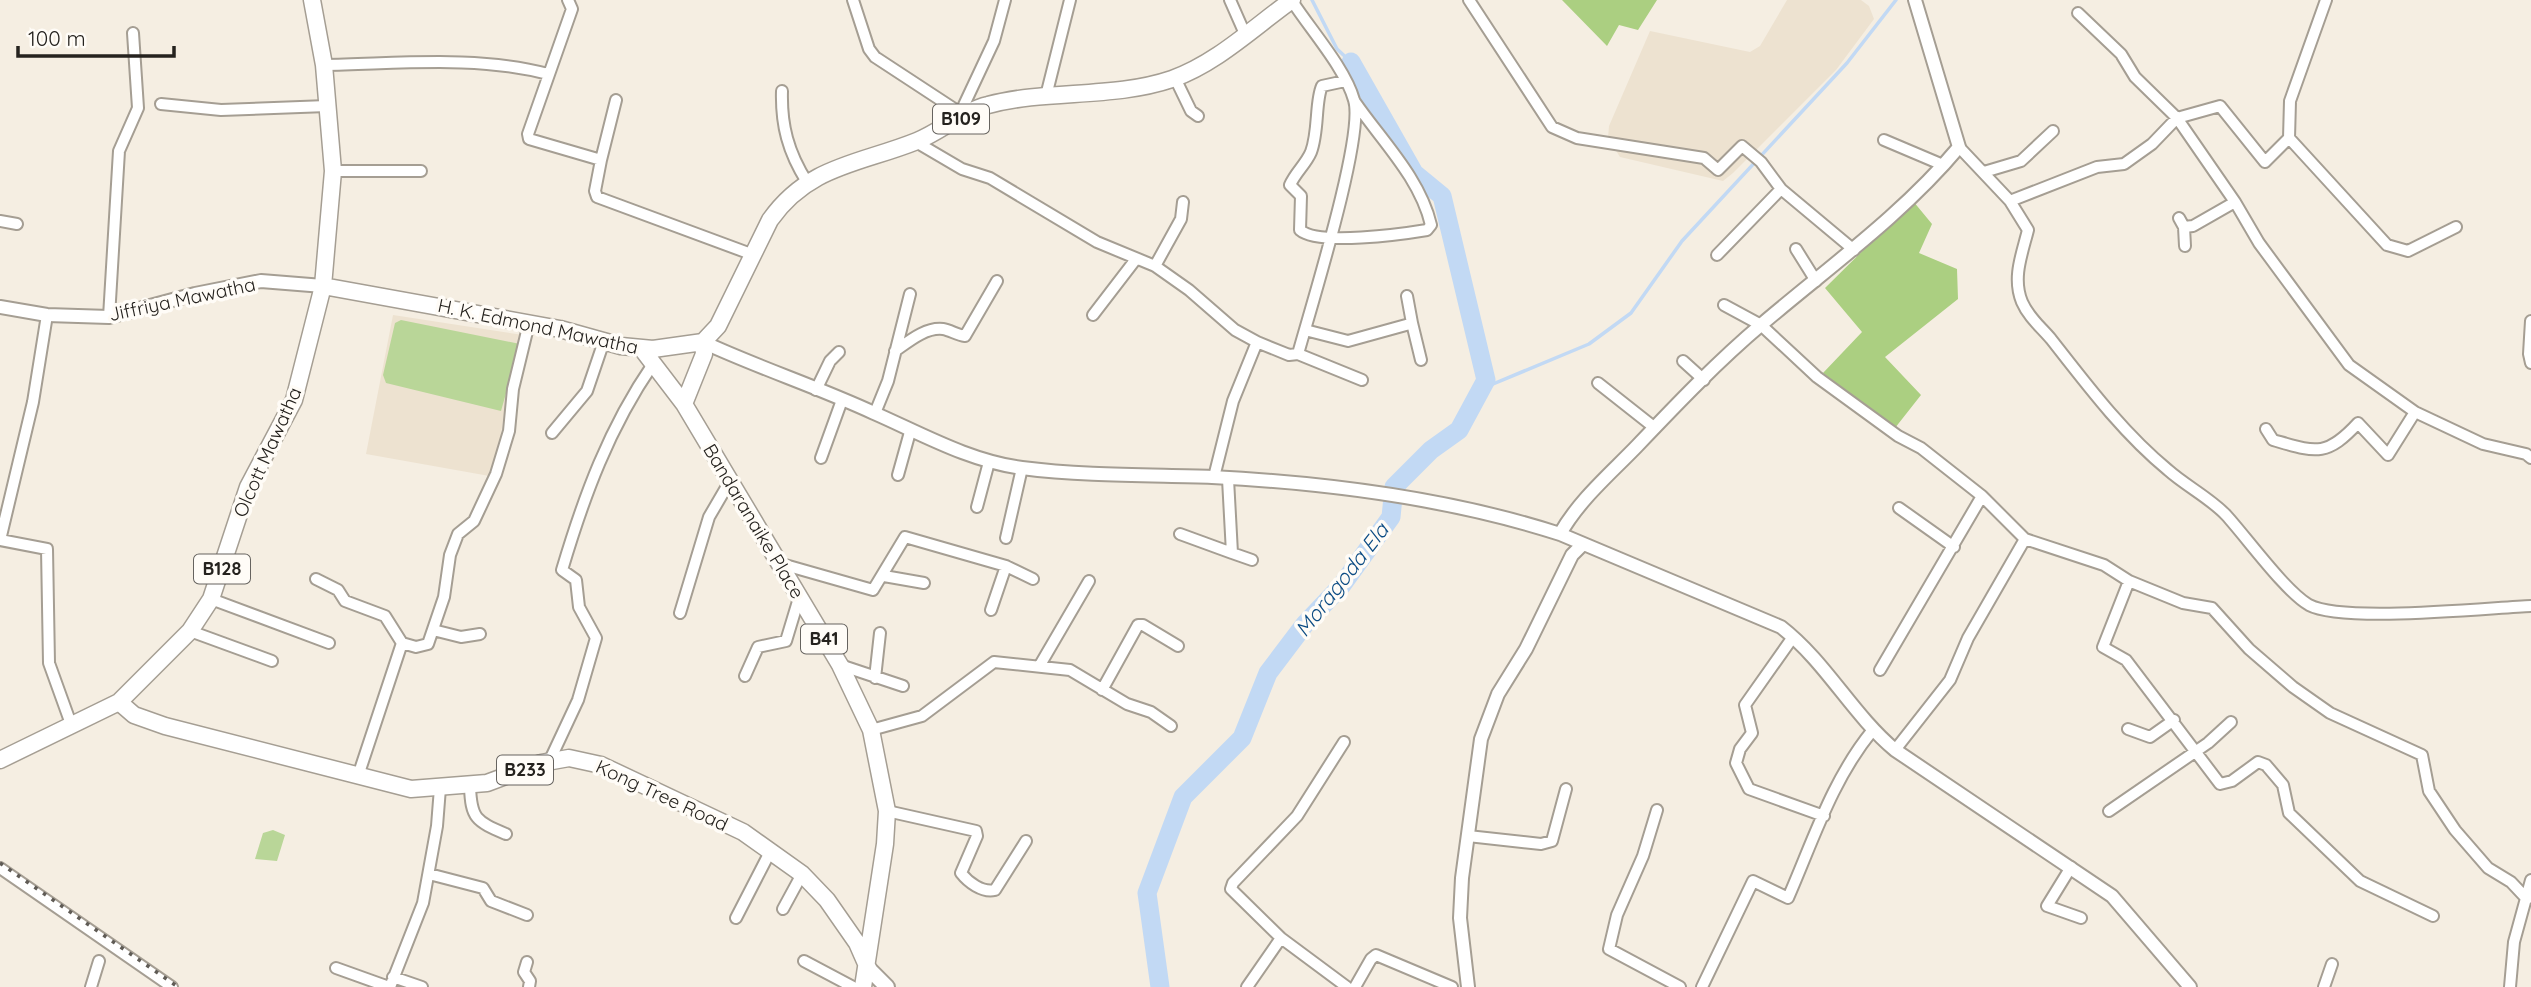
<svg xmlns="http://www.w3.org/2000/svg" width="2531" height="987" font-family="Quicksand,sans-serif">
	<rect width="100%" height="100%" fill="#f5eee2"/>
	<!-- built -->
	<path fill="#ede2d0" d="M1787,0H1861L1869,6L1874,19L1836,70L1733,173L1723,181L1620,157L1608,138L1609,126L1650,31L1750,52L1760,46Z
		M393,315L523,335L504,413L495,477L366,454Z"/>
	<!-- green -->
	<path fill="#b9d698" d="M401,320L520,344L501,411L386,383L383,375L395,323Z
		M273,830L285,835L277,861L255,859L263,833Z"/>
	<!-- forest -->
	<path fill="#abcf81" d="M1562,0H1657L1638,30L1619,25L1607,46Z
		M1913,201L1932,224L1919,253L1957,269L1958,299L1885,357L1921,395L1895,428L1823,373L1862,332L1825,288Z"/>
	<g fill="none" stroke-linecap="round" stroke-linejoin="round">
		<!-- stream -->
		<path stroke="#c2d9f4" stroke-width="3.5" d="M1312,0L1337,49L1351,62
			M1481,389L1589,344L1631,313L1682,241L1847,63L1896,0"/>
		<!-- river -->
		<path stroke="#c2d9f4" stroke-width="19" d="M1160,987L1147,893L1183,797L1242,738L1268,673L1305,624L1342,585L1391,517L1394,487L1431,450L1459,430L1486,380L1442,196L1414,173L1351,62"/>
		<!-- minor casing -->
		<g stroke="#a59e93" stroke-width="14">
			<path id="minor" d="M568,0L572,9L528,134L529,139L601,160L595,191L597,197L751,254
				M853,0L869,49L875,57L965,116
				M1230,0L1245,34
				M1469,0L1552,127L1577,138L1704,158L1718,170L1742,146L1761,162L1781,189L1854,250
				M2326,0L2290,101L2289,138L2387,245L2408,251L2456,227
				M2078,13L2121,54L2135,77L2177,118L2235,202L2259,243L2349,365L2415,412L2483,444L2526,454L2531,458
				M324,65C398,64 476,55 548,74
				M1175,78L1191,111L1198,116
				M1345,81L1322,86C1315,101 1319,131 1311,152C1306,164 1295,173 1290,185L1301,196L1300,230C1318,246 1403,234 1427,230L1431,225C1420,178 1382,141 1355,102
				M782,91C781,125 788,152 807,182
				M1046,96L1070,0
				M161,104L221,110L327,106
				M965,116L964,105L994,41L1005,0
				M1884,140L1943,165
				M916,142L962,169L990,178L1097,242L1155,266L1189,290L1235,330L1257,342
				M1959,147L2010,201L2028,230C2022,254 2012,278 2022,302C2029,318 2041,327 2051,339C2087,385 2123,433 2168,470C2186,486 2210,498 2226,515C2247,538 2285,591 2309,605C2343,623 2486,608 2531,606
				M601,160L616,100
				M333,171H421
				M1984,172L2021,161L2053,131
				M2010,201L2097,167L2124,164L2152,144L2177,118L2220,106L2265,162L2289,138
				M2179,218L2184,227L2193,226L2235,202
				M0,221L17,224
				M2184,227L2185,246
				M1796,249L1816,281
				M1717,255L1781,189
				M1155,266L1181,219L1183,202
				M1724,305L1761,325L1817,377L1898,436L1921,448L1982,496L2025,539L2104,565L2129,581L2183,603L2212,608L2249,649L2293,687L2330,713L2422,755L2429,791L2455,830L2488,868L2511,882L2527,899
				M47,315L33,402L0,540L47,549L49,663L71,724
				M1093,315L1136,259
				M109,317L119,151L138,108L133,33
				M2531,321L2529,354L2531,363
				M1412,323L1421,360
				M1305,330L1348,341L1406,325L1412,323L1407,296
				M895,351C908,342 925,327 943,329C950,330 957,335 965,336L997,281
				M1298,354L1362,380
				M1683,361L1704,380
				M1598,383L1655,428
				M816,390L830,361L839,352
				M875,413L888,381L910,294
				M2266,429L2273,440C2315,452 2326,458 2358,423L2388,455L2415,412
				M552,433L587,391L604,341
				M821,458L842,400
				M898,475L910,432
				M1214,477L1233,401L1257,342L1289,355L1298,354C1310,310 1365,135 1354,100C1345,68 1310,29 1292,1
				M977,507L989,462
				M1899,508L1954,547
				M1180,534L1232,553L1228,479
				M1006,538L1022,468
				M1232,553L1252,560
				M778,563L873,590L905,537L1006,566L1033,579
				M884,576L924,583
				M316,579L338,590L345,601L385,616L402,643L358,776
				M2129,581L2103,647L2126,660L2220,784L2232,781L2258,762L2266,765L2283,785L2289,813L2360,881L2433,916
				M211,599L329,643
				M991,610L1006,566
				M680,613L709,517L730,481
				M433,630L461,637L480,634
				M190,631L272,661
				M1793,637L1745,705L1752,733L1740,749L1736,763L1749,789L1824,816
				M402,643L416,647L428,644L444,597L450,555L458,534L474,521L496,474L509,431L513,389L529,323
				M840,665L903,686
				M1040,665L1089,581
				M1880,670L1982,496
				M745,676L758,647L786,641L799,598
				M875,678L880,633
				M1102,690L1138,625H1143L1178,646
				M2128,729L2150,737L2174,720
				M871,730L922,716L994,662L1070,670L1127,704L1151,712L1171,726
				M1344,742L1297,816L1233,883L1231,889L1281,938L1347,987
				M1895,750L1950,680L1968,638L2025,539
				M549,762L578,700L596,638L579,607L576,580L562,570C584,496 609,428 653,364
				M470,786C471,819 476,821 506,834
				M1657,810L1643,856L1617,915L1609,949L1680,987
				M887,811L976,831L977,836L961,873C968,882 982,893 995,890L1026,841
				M2109,811L2208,743L2231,722
				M1468,836L1541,844L1552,841L1566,789
				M2071,867L2047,906L2081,918
				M0,868L172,987
				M429,874L483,888L491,901L527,915
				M783,909L802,874
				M736,918L770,852
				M804,961L853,987
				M527,962L524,972L530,981L529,987
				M336,968L389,987
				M393,977L422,987
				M91,987L99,961
				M390,987L423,903L437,826L440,788
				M1247,987L1281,938
				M1355,987L1371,959L1376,955L1452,987
				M1702,987L1753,881L1788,898C1813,841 1832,780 1872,731
				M2324,987L2332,964
				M2510,987L2514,942L2531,880"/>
		</g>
		<!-- tertiary casing -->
		<g stroke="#a59e93" stroke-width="16">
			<path id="tertiary" d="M0,307L47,315L109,317L195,294L261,281L323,286
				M703,342C759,368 818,387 874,413C922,434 969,461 1022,468C1084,476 1149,475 1212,477C1328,483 1449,498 1560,534L1781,627C1826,662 1852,714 1895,750L2112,896L2190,987
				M1560,534C1579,500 1610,474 1637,446C1676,405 1718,361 1762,324C1829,267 1902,215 1959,147L1915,0
				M1468,987L1460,918L1462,878L1481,739L1498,694L1526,649L1572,555L1583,544"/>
		</g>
		<!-- secondary casing -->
		<g stroke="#a59e93" stroke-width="18">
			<path id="secondary" d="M868,968L887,987"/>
		</g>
		<!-- primary casing -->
		<g stroke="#a59e93" stroke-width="19">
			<path id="primary" d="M323,286L560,329L621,346L653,349L703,342L718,326L770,220C809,165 860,164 917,141C940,132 965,110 988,105C1048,89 1113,99 1172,79C1217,63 1254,27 1292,0
				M642,349L684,404L840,665L871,730L887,811L885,844L863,987
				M684,404L704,354L703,342
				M119,702L134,715L165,726L411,789L487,783L541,763L569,758L601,765L743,832L802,874L827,900L857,943L868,968
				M0,760L119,702L190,631L211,599L248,487L294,400L323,286L333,171L324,65L312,0"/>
		</g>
		<!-- minor -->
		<use href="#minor" stroke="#fff" stroke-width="10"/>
		<!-- tertiary -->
		<use href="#tertiary" stroke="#fff" stroke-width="12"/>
		<!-- secondary -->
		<use href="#secondary" stroke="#fff" stroke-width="14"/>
		<!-- primary -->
		<use href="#primary" stroke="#fff" stroke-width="16"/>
		<!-- rail -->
		<path stroke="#605c56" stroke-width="3.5" stroke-dasharray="3.5 7" stroke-linecap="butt" d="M0,863L178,987"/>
	</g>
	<g text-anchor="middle" stroke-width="7" stroke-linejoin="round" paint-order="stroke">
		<!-- shield labels -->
		<g fill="#fffcf7" stroke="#66635f" stroke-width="2">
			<rect x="933" y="104.5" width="56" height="29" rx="5"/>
			<rect x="194" y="554.5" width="56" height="29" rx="5"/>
			<rect x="801" y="624.5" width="46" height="29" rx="5"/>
			<rect x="497" y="755.5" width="56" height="29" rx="5"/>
		</g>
		<g font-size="18" font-weight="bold" fill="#25221e">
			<text x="961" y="125">B109</text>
			<text x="222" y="575">B128</text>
			<text x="824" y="645">B41</text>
			<text x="525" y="776">B233</text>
		</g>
		<!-- street labels -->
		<g font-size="19" fill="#25221e" stroke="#fffcf7">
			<text transform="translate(182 299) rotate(-12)" y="7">Jiffriya Mawatha</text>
			<text transform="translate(538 326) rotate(12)" y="7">H. K. Edmond Mawatha</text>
			<text transform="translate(267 452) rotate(-66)" y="7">Olcott Mawatha</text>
			<text transform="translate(754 521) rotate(59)" y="7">Bandaranaike Place</text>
			<text transform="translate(662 795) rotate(25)" y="7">Kong Tree Road</text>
		</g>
		<!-- water labels -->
		<g font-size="21" font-style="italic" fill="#0c4c84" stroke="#fffcf7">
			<text transform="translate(1342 580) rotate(-52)" y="7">Moragoda Ela</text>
		</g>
	</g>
	<!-- scale -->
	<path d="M18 46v10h156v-10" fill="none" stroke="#25221e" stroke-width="3.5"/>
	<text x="28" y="46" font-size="21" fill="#25221e" stroke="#fffcf7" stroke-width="5" paint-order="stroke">100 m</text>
</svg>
